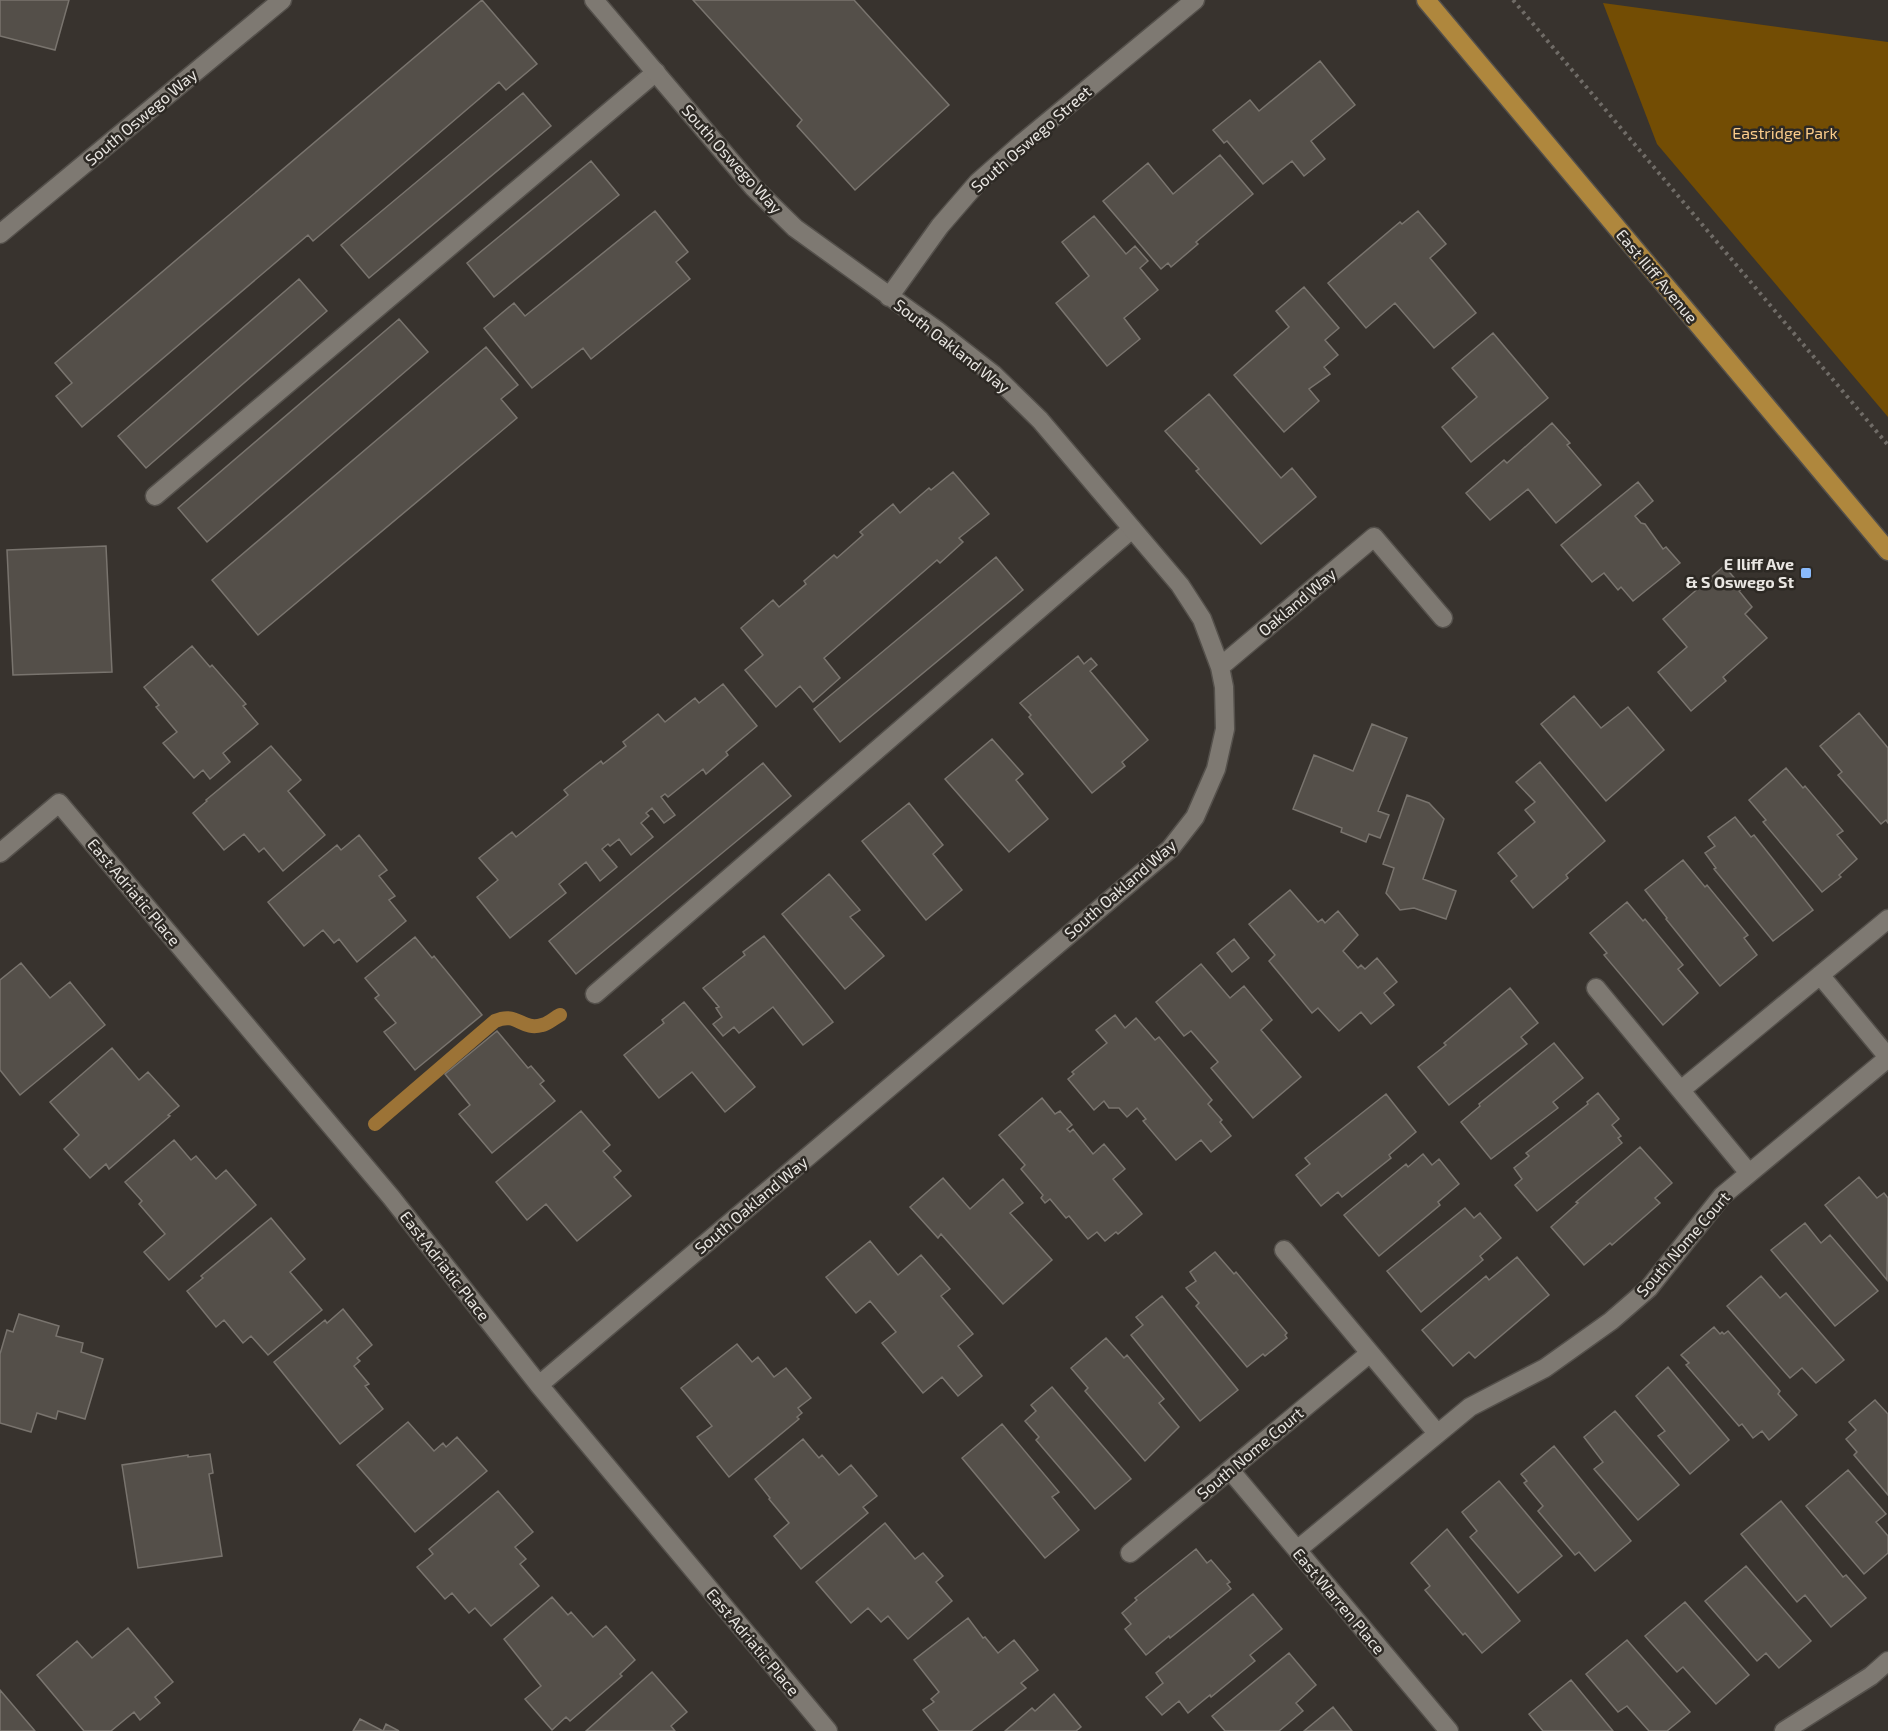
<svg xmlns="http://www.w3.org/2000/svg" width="1888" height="1731" font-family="'Exo 2',sans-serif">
	<rect width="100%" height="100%" fill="#38332e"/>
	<!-- green -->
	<path fill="#734d04" d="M1603,3L1888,42V417L1657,144Z"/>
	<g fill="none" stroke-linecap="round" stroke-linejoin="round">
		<!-- stream -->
		<path stroke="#9c7336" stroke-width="14" d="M375,1124L495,1021C518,1011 521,1031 542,1025C548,1024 554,1018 560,1015"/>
	</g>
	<!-- building -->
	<path fill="#544f49" stroke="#79746e" stroke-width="1.5" d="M0,0H69L55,50L0,36Z
		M482,0L537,64L506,90L499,82L313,241L308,235L82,427L56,396L72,383L55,363Z
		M693,0H854L949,105L855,190L797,126L802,120Z
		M1320,61L1355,105L1311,141L1325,159L1304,176L1292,161L1263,184L1227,141L1224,143L1213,130L1250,100L1259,111Z
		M523,93L551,126L369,278L341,245Z
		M1220,155L1253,194L1196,242L1198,244L1171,267L1168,263L1161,269L1103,201L1148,163L1173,194Z
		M591,161L619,195L494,297L467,263Z
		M655,211L688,252L676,262L690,279L591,359L583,348L532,388L484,328L514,303L525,316Z
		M1418,211L1446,244L1430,258L1476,313L1434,348L1395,303L1366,328L1328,283L1400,222L1402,224Z
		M1094,216L1126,254L1135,246L1148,261L1140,268L1158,290L1124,318L1140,339L1107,366L1056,303L1089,276L1062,242Z
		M299,279L327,311L146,468L118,436Z
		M1304,287L1339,328L1325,340L1338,355L1324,367L1330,374L1309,389L1319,401L1284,432L1234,375L1289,327L1276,311Z
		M399,319L428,352L207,542L178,508Z
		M1493,333L1548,398L1471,462L1442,427L1477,397L1452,368Z
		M486,347L518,385L501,399L517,418L258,635L212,580Z
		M1209,394L1281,478L1292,468L1316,497L1261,544L1196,471L1199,469L1165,431Z
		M1552,423L1570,443L1567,445L1601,485L1556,523L1528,489L1490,520L1466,493L1504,460L1507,463Z
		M953,472L989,514L959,538L963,542L940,563L937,560L824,658L840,678L813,702L800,686L776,707L745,670L763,655L741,628L773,600L779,607L806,584L804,581L834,555L837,558L863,535L860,532L893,504L900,513L929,488L931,490Z
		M1638,482L1653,501L1635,516L1641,523L1645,524L1663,549L1666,547L1680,563L1633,601L1621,587L1618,590L1604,573L1592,582L1561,545Z
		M106,546L112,672L13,675L7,550Z
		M996,557L1023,590L840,742L814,709Z
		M1724,566L1743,588L1739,591L1752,607L1745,614L1767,638L1723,677L1726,681L1691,711L1658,672L1687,647L1663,619Z
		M192,646L210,667L212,665L246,704L243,706L258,724L223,753L230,762L210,779L203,770L194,778L163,743L177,732L156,707L159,705L144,687Z
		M1078,656L1084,664L1091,658L1097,665L1090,671L1148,740L1122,762L1125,766L1092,793L1029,717L1031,715L1020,703Z
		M723,684L757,726L726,752L728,755L706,774L703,769L668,797L665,794L661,797L675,815L664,823L652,808L646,813L649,816L641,823L653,837L631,855L619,839L610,846L608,844L602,849L617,867L600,881L586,862L559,884L566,893L510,938L477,897L498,880L479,858L512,832L516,837L568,795L564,790L601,761L603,764L626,746L623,742L658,714L665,722L695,698L699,703Z
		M1574,696L1601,728L1628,707L1664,750L1606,801L1541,724Z
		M1859,713L1888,748V823L1886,820L1881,824L1838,775L1842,772L1820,746Z
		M1372,724L1407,738L1378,811L1389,815L1380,838L1369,834L1366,842L1341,832L1342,828L1293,809L1314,755L1353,771Z
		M992,739L1023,774L1016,780L1048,819L1009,852L945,779Z
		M271,746L301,780L288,791L325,835L283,871L264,848L259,852L244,834L224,850L193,813L207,801L206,800Z
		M1540,762L1605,841L1566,875L1568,878L1533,908L1511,881L1517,876L1498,853L1535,822L1525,810L1535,802L1516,782Z
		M763,763L791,796L576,974L549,941Z
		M1786,768L1803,788L1805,786L1843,831L1837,835L1857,859L1839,875L1841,877L1822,892L1763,822L1766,820L1749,800Z
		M1407,795L1429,803L1444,819L1423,879L1456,891L1446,919L1414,908L1400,910L1386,893L1394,868L1383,864Z
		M909,803L943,845L933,854L962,890L926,920L862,841Z
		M1735,817L1751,837L1754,835L1813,910L1773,941L1714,869L1716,868L1705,853L1715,846L1708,837Z
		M359,835L387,870L379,876L395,896L389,900L406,921L357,962L339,939L334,943L323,930L304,946L268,902L337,845L341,850Z
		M1683,860L1705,887L1707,885L1748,935L1744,938L1757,955L1720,986L1666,919L1667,918L1645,890Z
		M829,874L860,910L850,917L884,956L845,989L782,914Z
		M1290,890L1318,922L1322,919L1325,923L1338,911L1358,935L1343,951L1358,968L1361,965L1365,969L1377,958L1397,982L1384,993L1394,1005L1371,1024L1361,1012L1339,1031L1318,1008L1312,1013L1269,961L1275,955L1249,924Z
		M1627,902L1643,921L1645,919L1683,965L1678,969L1698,993L1663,1025L1604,955L1607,953L1590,933Z
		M764,936L833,1022L803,1045L773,1007L739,1033L734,1027L723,1036L713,1024L722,1017L716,1008L719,1007L703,988L745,955L743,952Z
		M415,937L432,958L434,956L482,1015L415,1070L384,1032L396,1023L375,998L379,995L365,978Z
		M1234,939L1249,958L1232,972L1217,953Z
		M21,963L50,998L70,982L105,1025L20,1095L0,1070V980Z
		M1201,964L1230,998L1244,986L1272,1020L1261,1030L1301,1077L1253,1118L1211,1068L1218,1062L1191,1031L1184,1036L1156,1002Z
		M1510,988L1538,1023L1521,1037L1527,1044L1449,1105L1418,1067L1446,1045L1444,1043Z
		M684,1002L755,1087L725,1112L692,1072L659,1098L624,1055L664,1023L662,1020Z
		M1115,1015L1125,1028L1136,1018L1155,1040L1159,1037L1212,1100L1208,1104L1222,1120L1220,1122L1231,1136L1211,1152L1201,1140L1176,1160L1143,1121L1146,1119L1137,1108L1127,1117L1119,1108H1109L1104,1101L1094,1110L1068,1079L1074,1074L1072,1072L1107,1043L1096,1030Z
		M497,1031L528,1068L531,1066L544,1081L540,1084L555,1101L492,1153L459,1114L470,1105L445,1074Z
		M1554,1043L1583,1078L1553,1102L1558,1108L1491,1159L1461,1122L1480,1106L1479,1104Z
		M112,1048L139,1080L148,1072L179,1106L168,1115L170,1116L109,1169L106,1164L90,1178L64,1149L79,1135L50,1102Z
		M1598,1093L1619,1119L1612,1125L1621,1136L1618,1138L1622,1143L1537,1211L1515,1185L1522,1179L1514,1168L1529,1156L1526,1153L1588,1104L1587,1102Z
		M1386,1094L1416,1132L1389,1155L1391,1158L1342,1197L1338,1192L1321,1206L1296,1175L1310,1164L1305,1158Z
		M1042,1098L1055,1114L1060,1111L1072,1125L1067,1129L1070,1132L1073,1129L1093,1154L1104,1144L1125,1169L1113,1179L1142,1214L1118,1234L1116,1232L1105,1241L1097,1232L1088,1239L1069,1216L1066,1218L1050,1199L1045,1203L1041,1198L1043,1195L1021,1169L1025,1165L999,1135Z
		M581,1111L610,1145L603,1151L621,1171L614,1177L631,1196L577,1241L546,1204L527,1220L496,1182Z
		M174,1140L191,1160L196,1156L216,1179L226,1170L256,1205L169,1280L144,1252L165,1234L139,1204L142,1201L125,1182Z
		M1640,1147L1672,1183L1655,1198L1660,1203L1612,1245L1610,1243L1584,1265L1551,1227L1578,1203L1576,1202Z
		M1423,1154L1432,1165L1439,1159L1459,1184L1438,1202L1440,1205L1379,1256L1344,1215L1406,1164L1408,1167Z
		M1859,1177L1877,1198L1884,1193L1888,1198L1887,1280L1825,1205Z
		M943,1178L970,1209L1003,1179L1023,1203L1010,1213L1052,1260L1003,1304L941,1234L938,1238L910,1207Z
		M1465,1208L1474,1218L1480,1213L1501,1238L1480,1256L1483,1260L1421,1312L1387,1271Z
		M271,1218L305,1259L290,1272L322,1310L268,1355L251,1336L243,1343L224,1320L216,1327L187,1291L203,1278L201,1276Z
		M1805,1223L1821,1243L1830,1235L1878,1291L1835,1326L1771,1250Z
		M870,1241L898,1275L921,1255L950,1289L941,1296L973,1334L958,1346L982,1376L958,1396L942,1377L923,1393L882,1343L896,1332L870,1301L856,1313L826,1277Z
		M1215,1252L1234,1274L1236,1272L1287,1333L1285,1335L1287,1338L1265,1356L1263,1354L1247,1367L1196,1306L1199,1303L1186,1288L1196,1281L1190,1272Z
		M1517,1257L1549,1295L1475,1358L1469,1352L1453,1366L1422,1330L1486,1276L1489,1280Z
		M1761,1276L1780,1298L1786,1293L1844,1360L1816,1383L1802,1368L1790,1378L1727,1306Z
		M1162,1296L1238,1390L1200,1421L1131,1335L1143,1325L1136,1317Z
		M343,1309L372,1345L357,1358L360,1361L354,1366L369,1384L365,1386L383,1409L340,1444L274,1362L325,1320L327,1323Z
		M19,1314L59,1326L56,1336L83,1343L81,1352L103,1359L85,1419L58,1411L56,1419L37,1413L31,1432L0,1423V1354L7,1330L13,1332Z
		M1714,1327L1720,1334L1722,1332L1724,1334L1728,1331L1780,1391L1778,1394L1797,1415L1769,1440L1762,1431L1753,1438L1742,1424L1739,1426L1686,1365L1689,1363L1681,1355Z
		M1106,1338L1124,1358L1127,1355L1164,1399L1159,1403L1179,1427L1145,1461L1085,1391L1088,1388L1071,1368Z
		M737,1344L752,1362L758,1357L774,1377L786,1368L811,1398L798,1408L802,1413L797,1417L799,1419L729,1477L697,1437L712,1426L681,1388Z
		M1668,1367L1729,1440L1690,1474L1658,1436L1665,1431L1636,1396Z
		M1052,1387L1131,1479L1095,1509L1036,1440L1039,1437L1025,1421L1036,1411L1031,1405Z
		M1875,1400L1888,1414V1495L1854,1455L1857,1452L1846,1439L1856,1430L1849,1422Z
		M1615,1411L1679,1485L1638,1520L1594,1469L1603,1462L1584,1437Z
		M408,1422L434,1451L443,1443L446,1447L457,1437L487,1471L415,1532L357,1465Z
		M1002,1424L1059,1492L1052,1497L1079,1530L1045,1558L962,1458Z
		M803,1439L819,1458L822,1455L839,1475L851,1465L877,1496L863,1507L868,1513L801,1569L774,1536L789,1523L769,1499L770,1498L755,1479Z
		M1554,1446L1631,1541L1595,1571L1579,1552L1575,1555L1538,1511L1543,1506L1524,1483L1527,1481L1521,1474Z
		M210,1454L213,1473L209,1474L222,1556L138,1568L122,1465L188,1455V1457Z
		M1848,1470L1886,1514L1876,1522L1888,1536V1553L1864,1574L1806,1506Z
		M1499,1481L1562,1556L1518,1593L1470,1537L1477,1531L1462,1512Z
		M498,1491L533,1532L515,1547L526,1559L520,1564L539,1586L491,1626L475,1608L469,1613L452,1593L445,1599L417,1567L433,1554L429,1549Z
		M1781,1501L1843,1577L1846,1575L1866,1598L1831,1627L1805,1595L1797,1602L1741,1534Z
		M885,1523L915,1559L923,1553L943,1576L936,1582L952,1601L908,1639L888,1616L881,1622L868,1608L851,1623L816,1582Z
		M1447,1529L1520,1621L1482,1653L1465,1633L1463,1635L1425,1590L1430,1586L1411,1563Z
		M1196,1549L1207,1563L1211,1560L1230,1582L1227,1584L1231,1589L1170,1638L1169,1636L1146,1655L1125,1629L1131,1624L1122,1613L1137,1600L1135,1598Z
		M1746,1566L1811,1641L1779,1668L1766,1653L1757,1661L1705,1601Z
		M1253,1594L1282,1629L1250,1655L1255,1661L1211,1697L1210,1695L1188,1713L1179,1701L1162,1715L1146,1697L1163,1683L1156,1673Z
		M552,1597L568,1615L571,1612L593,1637L606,1626L635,1660L620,1674L622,1676L570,1721L566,1717L552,1730L525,1699L541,1686L504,1639Z
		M1685,1602L1749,1675L1716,1704L1683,1667L1677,1672L1645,1636Z
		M968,1618L983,1638L985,1637L998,1653L1014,1640L1038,1670L1021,1683L1026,1688L971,1731H939L923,1710L934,1702L931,1699L939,1692L914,1660Z
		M128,1628L173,1682L155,1697L160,1703L140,1720L134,1712L111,1731H84L37,1675L77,1641L92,1658Z
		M1627,1640L1690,1712L1667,1731H1649L1627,1706L1618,1712L1586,1674Z
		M1289,1653L1316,1685L1296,1703L1303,1711L1279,1731H1225L1212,1716Z
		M652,1672L687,1712L671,1726L675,1731H586Z
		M1571,1680L1613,1731H1543L1529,1714Z
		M0,1690L6,1697L35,1731H0Z
		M1054,1694L1081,1727L1076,1731H1005L1032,1708L1035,1711Z
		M1333,1707L1352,1731H1304Z
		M360,1719L383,1731L386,1724L399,1731H353Z"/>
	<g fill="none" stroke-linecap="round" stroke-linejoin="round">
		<!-- lane casing -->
		<g stroke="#54504b" stroke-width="21">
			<path id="lane" d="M155,496L656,72
				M595,994L1132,529"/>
		</g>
		<!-- street casing -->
		<g stroke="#54504b" stroke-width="21">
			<path id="street" d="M0,234L282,0
				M889,297L940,226L978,182L1021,144L1195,0
				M1220,667L1374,537L1443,618
				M0,853L59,803L391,1197L539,1385L828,1731
				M1820,975L1888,1057
				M1596,988L1749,1173
				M1681,1090L1888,919
				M1284,1250L1437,1433
				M539,1385L1170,849L1195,817L1216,769L1225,729L1224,687L1220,667L1202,619L1180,585L1040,420L993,374L938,331L795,228L753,187L594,0
				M1230,1470L1449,1731
				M1297,1550L1470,1407L1545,1368L1611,1321L1649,1288L1722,1196L1888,1058
				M1130,1553L1370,1353
				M1784,1731L1871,1676L1888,1661"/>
		</g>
		<!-- primary casing -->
		<g stroke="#54504b" stroke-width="21">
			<path id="primary" d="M1426,0L1888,551"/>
		</g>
		<!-- path -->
		<path stroke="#706c67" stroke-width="4" stroke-dasharray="3 4.5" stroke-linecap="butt" d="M1513,0L1888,445"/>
		<!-- lane -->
		<use href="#lane" stroke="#7e7972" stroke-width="18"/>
		<!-- street -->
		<use href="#street" stroke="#7e7972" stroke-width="18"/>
		<!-- primary -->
		<use href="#primary" stroke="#af873d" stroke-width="18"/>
	</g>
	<!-- markers -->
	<rect fill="#89bafc" stroke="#2d2924" stroke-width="2" x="1800" y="567" width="12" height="12" rx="3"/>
	<g text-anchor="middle" stroke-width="5" stroke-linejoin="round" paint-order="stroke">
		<!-- street labels -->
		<g font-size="16" fill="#e9e6e2" stroke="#2d2924">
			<text transform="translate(141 117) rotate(-40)" y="6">South Oswego Way</text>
			<text transform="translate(1031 139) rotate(-41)" y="6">South Oswego Street</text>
			<text transform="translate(732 159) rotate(48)" y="6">South Oswego Way</text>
			<text transform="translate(1657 276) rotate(50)" y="6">East Iliff Avenue</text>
			<text transform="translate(952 346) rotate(38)" y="6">South Oakland Way</text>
			<text transform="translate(1297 602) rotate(-40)" y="6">Oakland Way</text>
			<text transform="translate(1120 889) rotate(-41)" y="6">South Oakland Way</text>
			<text transform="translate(134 892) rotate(50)" y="6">East Adriatic Place</text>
			<text transform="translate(751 1205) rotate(-40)" y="6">South Oakland Way</text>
			<text transform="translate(1683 1244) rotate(-49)" y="6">South Nome Court</text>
			<text transform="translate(445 1266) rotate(52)" y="6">East Adriatic Place</text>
			<text transform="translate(1250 1453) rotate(-40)" y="6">South Nome Court</text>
			<text transform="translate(1339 1601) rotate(50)" y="6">East Warren Place</text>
			<text transform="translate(753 1642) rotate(50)" y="6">East Adriatic Place</text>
		</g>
		<!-- park labels -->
		<g font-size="16" fill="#fccd8b" stroke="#2d2924">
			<text x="1785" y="139">Eastridge Park</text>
		</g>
		<!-- poi labels -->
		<g font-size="16" font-weight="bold" fill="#e9e6e2" stroke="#2d2924" text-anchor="end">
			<text x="1794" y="570">E Iliff Ave<tspan x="1794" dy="18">&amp; S Oswego St</tspan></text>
		</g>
	</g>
</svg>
